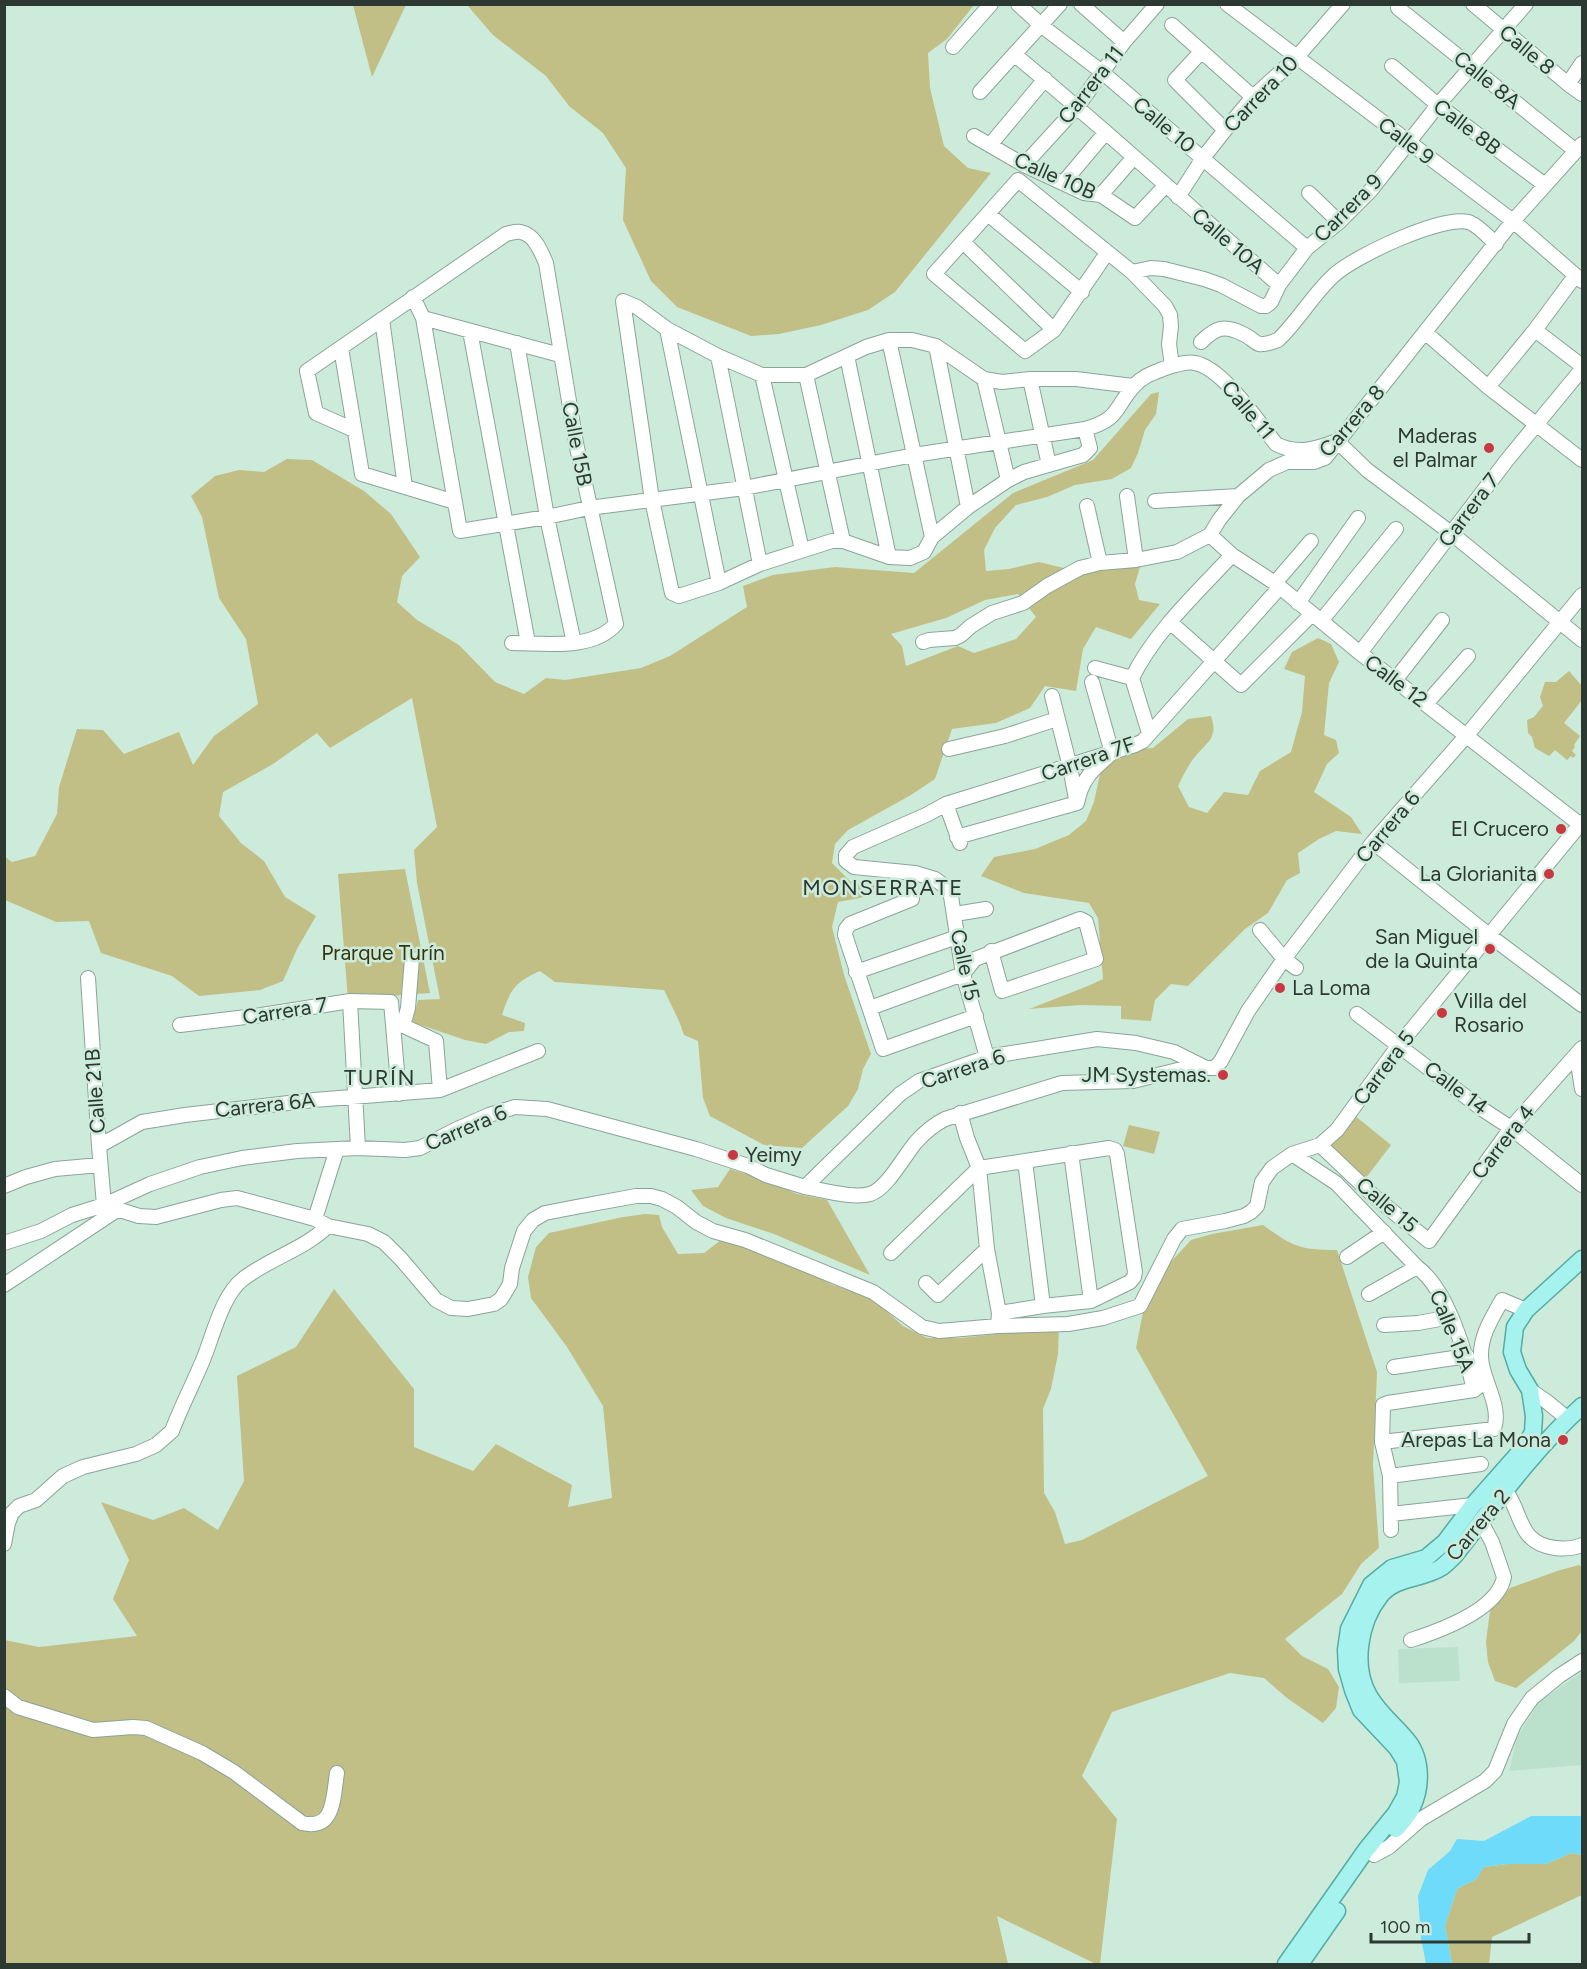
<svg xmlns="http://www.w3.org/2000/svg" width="1587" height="1969" font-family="Figtree,sans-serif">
	<rect width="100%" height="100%" fill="#cdebdb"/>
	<!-- built -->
	<path fill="#bbe0cc" d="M1458,1647L1460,1681L1399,1683L1398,1649Z
		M1582,1672V1765L1509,1771L1517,1737L1539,1702Z"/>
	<!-- green -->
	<path fill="#c1bf85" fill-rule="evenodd" d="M353,5H406L372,77Z
		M467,5H974L947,39L928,53L930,88L944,146L968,168L991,173L895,292L868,310L821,325L779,334L751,336L677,307L651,281L623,220L626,168L603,133L569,106L546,76L493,35Z
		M1159,392L1156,414L1145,430L1138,453L1131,468L1112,479L1075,485L1047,497L1016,505L995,528L984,550L986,571L1009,569L1039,562L1076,571L1140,567L1135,584L1139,600L1160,604L1131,639L1096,627L1083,649L1076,691L1045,686L1030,708L996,723L952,729L935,779L911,795L848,830L835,844L832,863L853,884H877L870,896L838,902L832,927L844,975L871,1054L863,1069L858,1089L848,1106L802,1148L764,1145L710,1116L703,1098L698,1041L684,1035L679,1021L664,990L555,982L540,971C515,982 510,990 502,1015L525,1023L524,1031L509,1032L486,1044L465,1040L412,1022L418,1000L440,999L417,883L414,850L437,827L412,698L330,748L317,733L273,764L223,792L219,816L241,843L264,861L285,897L316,916L297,949L283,981L260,990L199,996L172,976L101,953L89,921L56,922L5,900L4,856L12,862L35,856L57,814L59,787L77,729L103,730L124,754L179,732L193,765L214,736L258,704L246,639L219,598L202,517L191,496L215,476L239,470L264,472L287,459L312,460L364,491L391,514L420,557L402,576L397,602L417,620L459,645L495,682L524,694L546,678L565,680L641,668L670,656L747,607L743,586L773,575L835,567L914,573L1013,493L1093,460L1151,394ZM1018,594L1036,617L1016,639L974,653L958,646L906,666L902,646L891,634L946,618L985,600Z
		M1318,638L1331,644L1339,662L1329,683L1324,735L1336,740L1339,753L1327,764L1314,792L1351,817L1362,834L1336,831L1319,839L1298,853L1300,873L1287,880L1268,913L1245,929L1188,986L1171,984L1155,1000L1151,1021L1121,1019V1006L1081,1005L1029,1009L1088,986L1103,979L1098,918L1089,903L1024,893L981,876L994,857L1035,849L1069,835L1086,821L1094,802L1100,774L1116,756L1136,749L1153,748L1188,719L1211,716C1219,739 1206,742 1195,757C1188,765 1183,776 1178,786L1189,807L1207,813L1224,792L1248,795L1260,771L1291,752L1302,712L1305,676L1284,669L1292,652Z
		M1569,671L1582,686V700L1564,723L1580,736L1574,745L1575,747L1572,751L1576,755L1573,758L1571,756L1567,760L1555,750L1549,756L1535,748L1532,737L1528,733L1527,720L1534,717L1543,706L1540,697L1545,682H1556Z
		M405,869L430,993L348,999L338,874Z
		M1354,1115L1391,1145L1365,1179L1328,1148Z
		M1129,1125L1160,1132L1154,1154L1123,1146Z
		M730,1169L760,1178L797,1194L827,1200L870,1275L774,1234L726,1218L703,1206L691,1190L718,1187Z
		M645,1214L659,1215L662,1227L678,1254L704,1253L721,1240L763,1251L833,1285L873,1299L903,1326L927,1338H961L1059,1327L1058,1354L1051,1389L1043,1409L1044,1493L1055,1512L1065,1544L1082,1540L1208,1476L1136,1348L1143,1312L1169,1264L1191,1240L1212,1234L1263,1225C1293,1247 1300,1250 1337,1250L1377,1372L1373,1465L1379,1548L1361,1564L1342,1594L1285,1639L1302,1656L1328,1669L1339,1687L1336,1708L1323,1723L1287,1698L1264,1678L1230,1673L1112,1712L1082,1776L1117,1819L1100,1964H1096L997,1916L1008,1964H5V1702L16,1711L93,1734L134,1731L146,1732L200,1757L231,1775L301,1826C338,1835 337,1801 341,1774L338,1769L333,1771C330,1791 332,1827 303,1819L236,1768L203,1750L147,1724L134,1723L93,1726L20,1704L9,1696L5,1689V1640L39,1647L137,1636L113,1599L129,1560L101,1502L153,1520L184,1508L218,1530L244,1481L237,1376L296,1347L334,1289L414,1389V1447L473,1471L496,1444L572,1485L568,1507L612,1498L603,1406L567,1347L531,1298L528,1277L536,1247L549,1233L623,1217Z
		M1579,1565L1582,1567V1631L1574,1641L1516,1688L1495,1681L1488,1662L1486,1642L1490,1611L1510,1588L1557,1571Z
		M1571,1853L1582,1855V1895L1492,1937L1489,1964H1452L1445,1926L1457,1889L1476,1879L1484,1867L1507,1864H1546Z"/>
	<!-- water -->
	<path fill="#6ddbf9" d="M1531,1816H1582V1855L1571,1853L1546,1864H1507L1484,1867L1476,1879L1457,1889L1445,1926L1452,1964H1426L1421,1938L1418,1896L1428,1870L1450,1851L1457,1839L1484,1841Z"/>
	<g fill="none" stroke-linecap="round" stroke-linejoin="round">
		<!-- minor casing -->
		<g stroke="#89a597" stroke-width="16">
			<path id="minor" d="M1018,4L1042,26L1102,72L1307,248
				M1081,4L1124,42
				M1227,4L1513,221L1582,281
				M1473,4L1568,84L1582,94
				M1398,8L1576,151
				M1172,25L1253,97
				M953,47L991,4
				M1201,52L1175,80L1225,130
				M1015,55C1105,129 1191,208 1279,285
				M1392,66L1438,105L1545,185
				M1568,84L1582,63
				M980,92L1060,4
				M974,136L1024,165L1084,193L1101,195L1135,218L1165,186
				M990,145L1045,79
				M1024,165L1077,107L1124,42L1157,4
				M1063,183L1106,132
				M1309,193L1339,222
				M1101,195L1134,157
				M1178,197L1203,158L1225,130L1253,97L1296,58L1343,4
				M988,214L1082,292
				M963,242L1054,330
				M1107,253L1054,330L1025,351L934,274L1018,180L1132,272L1165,306L1170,315L1171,326L1169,344L1172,366
				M1132,272L1151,268L1164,269L1204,279L1221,285L1261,306H1266L1271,302L1279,285L1307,248L1339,222L1371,190L1438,105L1526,4
				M413,297L423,318L460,531L547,517L589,508L744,488L914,455L1085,429C1121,419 1114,407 1135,385C1143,376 1153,373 1163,369C1172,366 1186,361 1195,363C1223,368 1259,423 1276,444C1297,455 1316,449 1337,441L1367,470L1451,533L1582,640
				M423,318L560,355
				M382,319L405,487
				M667,329L719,583
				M1535,330L1582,366
				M470,331L528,643
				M1426,333L1488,387L1582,460
				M889,340L932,537
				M1201,342C1215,328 1224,324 1243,334C1249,336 1254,342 1259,344C1266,345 1272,342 1278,340C1298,321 1312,296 1332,277C1350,258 1447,212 1471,223C1480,227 1489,238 1496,244
				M517,343L547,517L574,643
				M936,346L968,507
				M341,348L362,474L455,502
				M718,356L760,564
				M847,356L889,557
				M762,375L802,550
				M806,375L843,541
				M984,379L1008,480
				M1030,379L1049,465
				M1488,387L1535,330L1575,276
				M1085,429L1090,448L1083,455L1024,472L1008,480L968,507L932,537L924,552L910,558L889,557L843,541H832L760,564L719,583L679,596L672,593L652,500L623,301L637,307L667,329L718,356L762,375H806L866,347L889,340H912L936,346L984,379L1002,382L1030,379H1076L1133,386
				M354,430L316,413L307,371L506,234C510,233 517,231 521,232C535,235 541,252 546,263L576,443L616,624C592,651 545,643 512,643
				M1127,496L1136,560
				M1155,501L1238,496
				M1087,506L1100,563
				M1210,535L1232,555L1275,583L1360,653L1582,826
				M1275,583L1311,541
				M1298,603L1358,518
				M1321,621L1396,529
				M1170,622L1241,685L1312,614
				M923,642L929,640L955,638L961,635L971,626L992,613L1023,603L1047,586L1080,568L1100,563L1136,560L1177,552L1210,535L1219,520L1238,496L1269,470L1287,462H1314L1325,458L1513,221L1582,144
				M1360,653L1507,460L1582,369
				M1095,668L1132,678L1149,733
				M1132,678C1155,631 1197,593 1232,555
				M1396,679L1442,620
				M1052,696L1070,767L1076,799
				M1426,704L1468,656
				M949,749L1005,736L1057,719
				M946,804L960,843
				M957,837L1077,803C1082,778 1093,769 1112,753L1092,682
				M1373,842L1490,936L1582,1005
				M912,899L850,924L846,929L845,935L883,1049L976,1016
				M955,914L986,909
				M1260,930L1284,959L1296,968
				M856,972L957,937
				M88,978L99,1146L104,1205L150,1184L200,1167L242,1158L297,1151L358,1148L405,1150L420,1148L455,1130L489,1115L515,1107L547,1109L696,1149L748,1166L766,1175L805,1187L900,1094L919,1081L987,1057L1097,1039L1136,1043L1174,1052L1206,1068H1215L1221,1061L1248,1011L1284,959L1373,842L1467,735L1582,595
				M350,1001L358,1148
				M870,1008L963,974L975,959L1080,919L1086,922L1096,959L1002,991L991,951
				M1357,1014L1482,1109L1511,1128L1582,1185
				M393,1021L436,1041L440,1090
				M180,1025L262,1015L350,1001L391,1002L399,1094
				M403,1026L408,1008L412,959
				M987,1057L963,974L950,890L935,879L915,873L854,867L846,861V855L853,847L926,815L946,804L1135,745L1143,741L1279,588
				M1582,1058L1579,1070L1582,1089
				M960,1113L967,1138L979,1168L987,1249L999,1313L998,1326
				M1320,1145L1376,1198L1429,1241L1511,1128L1582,1048
				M99,1146L142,1122L185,1115L314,1100L440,1090L538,1051
				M1071,1153L1091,1301
				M1292,1154L1336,1183L1417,1267C1448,1290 1466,1354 1474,1390
				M4,1186L26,1177L55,1169L100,1165
				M805,1187C823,1190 854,1199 870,1194C887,1189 904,1156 916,1142C925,1132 933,1125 945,1119L1062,1083L1133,1081L1198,1065
				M315,1219L337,1149
				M4,1243L41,1231L72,1215L104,1205L139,1216L156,1217L221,1200L237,1198L315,1219L328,1226L368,1234L384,1242L401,1259L436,1300L451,1308L468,1309L494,1304L501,1299L510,1284L512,1268L524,1231L533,1220L545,1213L576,1207L636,1196H651L662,1199L677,1207L696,1222L713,1231L745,1240L873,1292L922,1327L939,1331L998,1326L1068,1324L1103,1318L1140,1306L1174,1239L1182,1229L1225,1221L1244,1216L1251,1212L1257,1206L1262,1182L1272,1168L1292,1154L1320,1145L1337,1130L1399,1045L1582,822
				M891,1253L979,1168L1109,1148L1115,1150L1117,1154L1135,1272L1134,1277L1130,1282L1091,1301L1043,1306L1025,1161
				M1347,1257L1384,1232
				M926,1283L938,1295L987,1249
				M4,1285L117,1210
				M1369,1294L1417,1267
				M999,1313L1043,1306
				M1384,1325L1418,1323L1451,1317
				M1394,1367L1467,1356
				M1530,1390L1546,1401L1568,1419
				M1382,1442L1494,1429C1502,1405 1482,1381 1481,1357C1480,1336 1492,1318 1502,1300L1526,1310
				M1390,1476L1481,1464
				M1500,1485C1524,1507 1514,1543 1555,1548C1564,1549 1575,1548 1582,1545
				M1391,1514L1473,1505
				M1391,1530L1390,1476L1382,1442L1383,1405L1388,1403L1474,1390L1480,1385
				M4,1544L8,1523L12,1513L19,1506L36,1500L63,1476L83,1467L136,1454L156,1445L172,1431C181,1407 193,1384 203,1360C213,1336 222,1295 243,1279C270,1258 303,1250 328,1226
				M1411,1640C1439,1631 1498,1610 1504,1577L1492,1542L1481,1522
				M4,1696L18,1707L93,1730L133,1727L146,1728L202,1753L234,1772L302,1823C335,1831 333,1797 337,1773
				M1374,1855L1389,1847L1421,1819L1485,1781L1495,1771L1514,1724L1532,1698L1559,1676L1582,1661"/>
		</g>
		<!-- major casing -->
		<g stroke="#55aca4" stroke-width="19">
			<path id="major" d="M1396,1829C1401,1823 1409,1815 1412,1807C1422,1786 1422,1756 1405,1738C1393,1724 1378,1712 1369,1696C1352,1667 1359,1622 1380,1596C1395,1576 1423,1580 1442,1567C1446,1564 1451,1559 1455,1555C1495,1504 1534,1449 1582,1406
				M1286,1964L1366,1850L1396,1813L1405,1797L1408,1782L1405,1761L1397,1748L1361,1710L1353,1690L1347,1669L1346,1650L1349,1629L1371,1585L1392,1568L1426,1558L1445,1542L1473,1505L1526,1445L1533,1432L1534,1416L1530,1390L1518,1370L1512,1352L1515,1327L1526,1310L1582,1259
				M1300,1964L1337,1911"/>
		</g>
		<!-- minor -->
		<use href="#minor" stroke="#fff" stroke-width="14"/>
		<!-- major -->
		<use href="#major" stroke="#a6f2ee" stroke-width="16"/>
	</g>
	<!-- markers -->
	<g fill="#c83840" stroke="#cdebdb" stroke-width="2">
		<circle cx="1489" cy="448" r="6"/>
		<circle cx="1561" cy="829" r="6"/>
		<circle cx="1549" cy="874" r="6"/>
		<circle cx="1490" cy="949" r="6"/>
		<circle cx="1280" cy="988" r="6"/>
		<circle cx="1442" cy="1013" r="6"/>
		<circle cx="1223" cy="1075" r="6"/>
		<circle cx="733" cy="1155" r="6"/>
		<circle cx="1563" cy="1440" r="6"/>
	</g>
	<g text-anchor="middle" stroke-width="5" stroke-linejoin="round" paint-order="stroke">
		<!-- street labels -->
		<g font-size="21" fill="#2c3832" stroke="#cdebdb">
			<text transform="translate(1527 50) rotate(40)" y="7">Calle 8</text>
			<text transform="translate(1487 80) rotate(39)" y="7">Calle 8A</text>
			<text transform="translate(1091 85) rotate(-52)" y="7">Carrera 11</text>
			<text transform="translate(1261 94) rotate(-46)" y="7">Carrera 10</text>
			<text transform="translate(1164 125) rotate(40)" y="7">Calle 10</text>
			<text transform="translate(1467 127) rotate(37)" y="7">Calle 8B</text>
			<text transform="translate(1406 141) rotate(37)" y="7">Calle 9</text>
			<text transform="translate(1055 176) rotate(24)" y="7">Calle 10B</text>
			<text transform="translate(1348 208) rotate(-45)" y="7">Carrera 9</text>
			<text transform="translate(1228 241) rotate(41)" y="7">Calle 10A</text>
			<text transform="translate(1248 410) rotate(50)" y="7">Calle 11</text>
			<text transform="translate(1352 421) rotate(-49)" y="7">Carrera 8</text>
			<text transform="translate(577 444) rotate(79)" y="7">Calle 15B</text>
			<text transform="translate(1469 510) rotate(-53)" y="7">Carrera 7</text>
			<text transform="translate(1396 681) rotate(37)" y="7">Calle 12</text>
			<text transform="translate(1088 759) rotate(-19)" y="7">Carrera 7F</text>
			<text transform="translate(1388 827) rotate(-50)" y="7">Carrera 6</text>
			<text transform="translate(965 965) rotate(78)" y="7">Calle 15</text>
			<text transform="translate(285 1011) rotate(-9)" y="7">Carrera 7</text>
			<text transform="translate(1384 1068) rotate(-53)" y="7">Carrera 5</text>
			<text transform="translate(963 1069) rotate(-18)" y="7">Carrera 6</text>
			<text transform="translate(1456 1088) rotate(37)" y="7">Calle 14</text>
			<text transform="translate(95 1091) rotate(-94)" y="7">Calle 21B</text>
			<text transform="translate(265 1105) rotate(-6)" y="7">Carrera 6A</text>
			<text transform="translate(466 1128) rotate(-23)" y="7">Carrera 6</text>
			<text transform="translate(1503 1142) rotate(-52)" y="7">Carrera 4</text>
			<text transform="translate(1387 1205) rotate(40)" y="7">Calle 15</text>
			<text transform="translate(1452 1331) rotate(68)" y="7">Calle 15A</text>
			<text transform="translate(1478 1525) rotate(-50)" y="7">Carrera 2</text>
		</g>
		<!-- poi labels -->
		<g font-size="21" fill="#2c3832" stroke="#cdebdb" text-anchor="end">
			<text x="1477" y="443">Maderas<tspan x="1477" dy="24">el Palmar</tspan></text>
			<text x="1549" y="836">El Crucero</text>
			<text x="1537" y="881">La Glorianita</text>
			<text x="1478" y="944">San Miguel<tspan x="1478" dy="24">de la Quinta</tspan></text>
			<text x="1292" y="995" text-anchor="start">La Loma</text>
			<text x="1454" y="1008" text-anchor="start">Villa del<tspan x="1454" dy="24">Rosario</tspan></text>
			<text x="1211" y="1082">JM Systemas.</text>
			<text x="745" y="1162" text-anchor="start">Yeimy</text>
			<text x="1551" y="1447">Arepas La Mona</text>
		</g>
		<!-- park labels -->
		<g font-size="21" fill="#373510" stroke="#cdebdb">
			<text x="383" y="960">Prarque Turín</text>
		</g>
		<!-- neighbourhood labels -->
		<g font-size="22" letter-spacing="1.5" fill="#2c3832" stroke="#cdebdb">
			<text x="883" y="895">MONSERRATE</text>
			<text x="380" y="1085">TURÍN</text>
		</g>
	</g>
	<!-- border -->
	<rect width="1587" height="1969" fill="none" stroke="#2c3832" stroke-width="12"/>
	<!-- scale -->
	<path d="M1371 1933v9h158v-9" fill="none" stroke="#2c3832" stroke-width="3"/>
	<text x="1380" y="1933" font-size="18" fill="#2c3832" stroke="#cdebdb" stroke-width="4.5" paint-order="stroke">100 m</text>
</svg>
